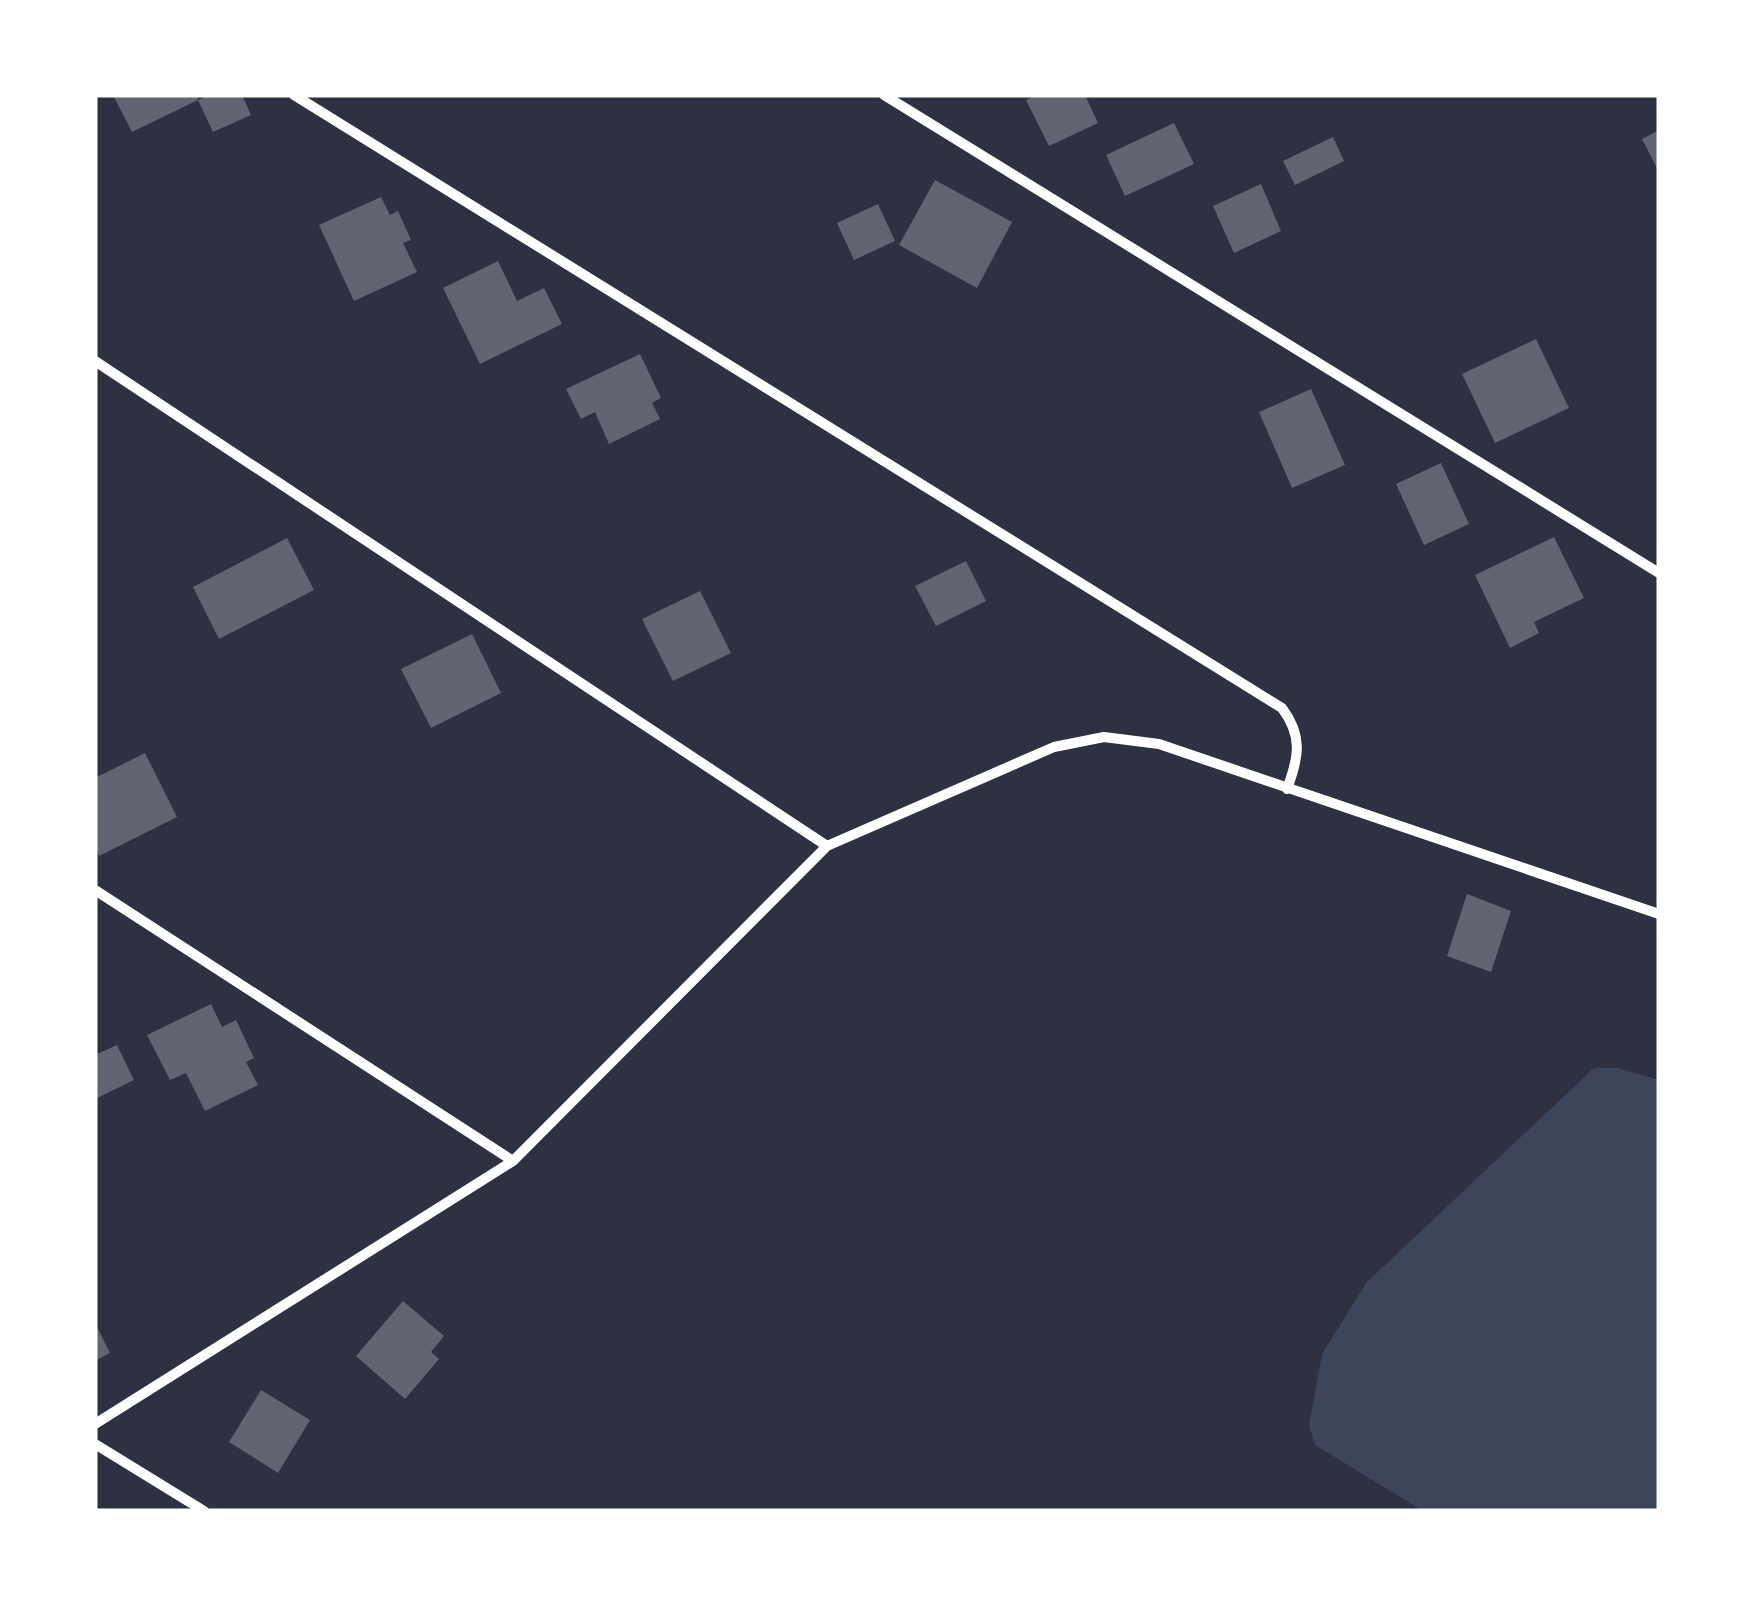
<svg xmlns="http://www.w3.org/2000/svg" width="1754" height="1606" font-family="'Nunito Sans',sans-serif">
	<rect width="100%" height="100%" fill="#2d3142"/>
	<!-- green -->
	<path fill="#3c4559" d="M1594,1068H1618L1659,1080V1511H1423L1315,1445L1309,1425L1322,1354L1366,1283Z"/>
	<!-- building -->
	<path fill="#626471" d="M113,95H196L198,100L209,95H242L251,115L213,132L198,100L132,132Z
		M1036,95H1085L1098,123L1049,146L1026,100Z
		M1174,123L1194,164L1125,196L1106,155Z
		M1659,130V172L1642,139Z
		M1333,137L1344,161L1295,185L1283,161Z
		M935,180L1012,222L977,288L899,245Z
		M1261,184L1281,231L1234,253L1213,206Z
		M381,197L390,215L398,211L411,240L403,243L417,272L354,301L319,225Z
		M878,204L895,241L854,260L837,223Z
		M498,261L517,301L544,288L562,324L480,364L443,288Z
		M1536,339L1569,408L1495,443L1462,374Z
		M640,354L661,398L652,403L660,419L609,444L595,412L581,419L566,389Z
		M1311,389L1345,465L1292,488L1259,412Z
		M1441,463L1469,524L1424,545L1396,484Z
		M1554,537L1584,598L1534,622L1539,633L1510,648L1475,575Z
		M287,538L314,590L219,639L193,587Z
		M966,561L986,601L936,626L915,586Z
		M700,591L731,653L673,681L642,619Z
		M472,634L501,693L431,728L401,669Z
		M145,753L177,817L99,856L95,847V778Z
		M1467,894L1511,911L1491,972L1447,956Z
		M211,1004L222,1027L236,1020L254,1058L246,1062L258,1085L205,1111L186,1073L170,1080L147,1035Z
		M117,1045L134,1080L95,1099V1055Z
		M403,1301L444,1336L431,1352L439,1359L405,1399L356,1356Z
		M95,1323L110,1353L95,1361Z
		M261,1390L310,1420L278,1473L229,1442Z"/>
	<g fill="none" stroke-linecap="round" stroke-linejoin="round">
		<!-- minor -->
		<path stroke="#fff" stroke-width="10" d="M294,95L1282,708C1303,736 1299,757 1287,789
			M884,95L1659,573
			M95,361L827,846
			M95,890L513,1161
			M95,1424L513,1161L827,846L1054,747L1104,737L1159,744L1659,914
			M95,1444L204,1511"/>
	</g>
	<!-- border -->
	<rect width="1754" height="1606" fill="none" stroke="#ffffff" stroke-width="195"/>
</svg>
